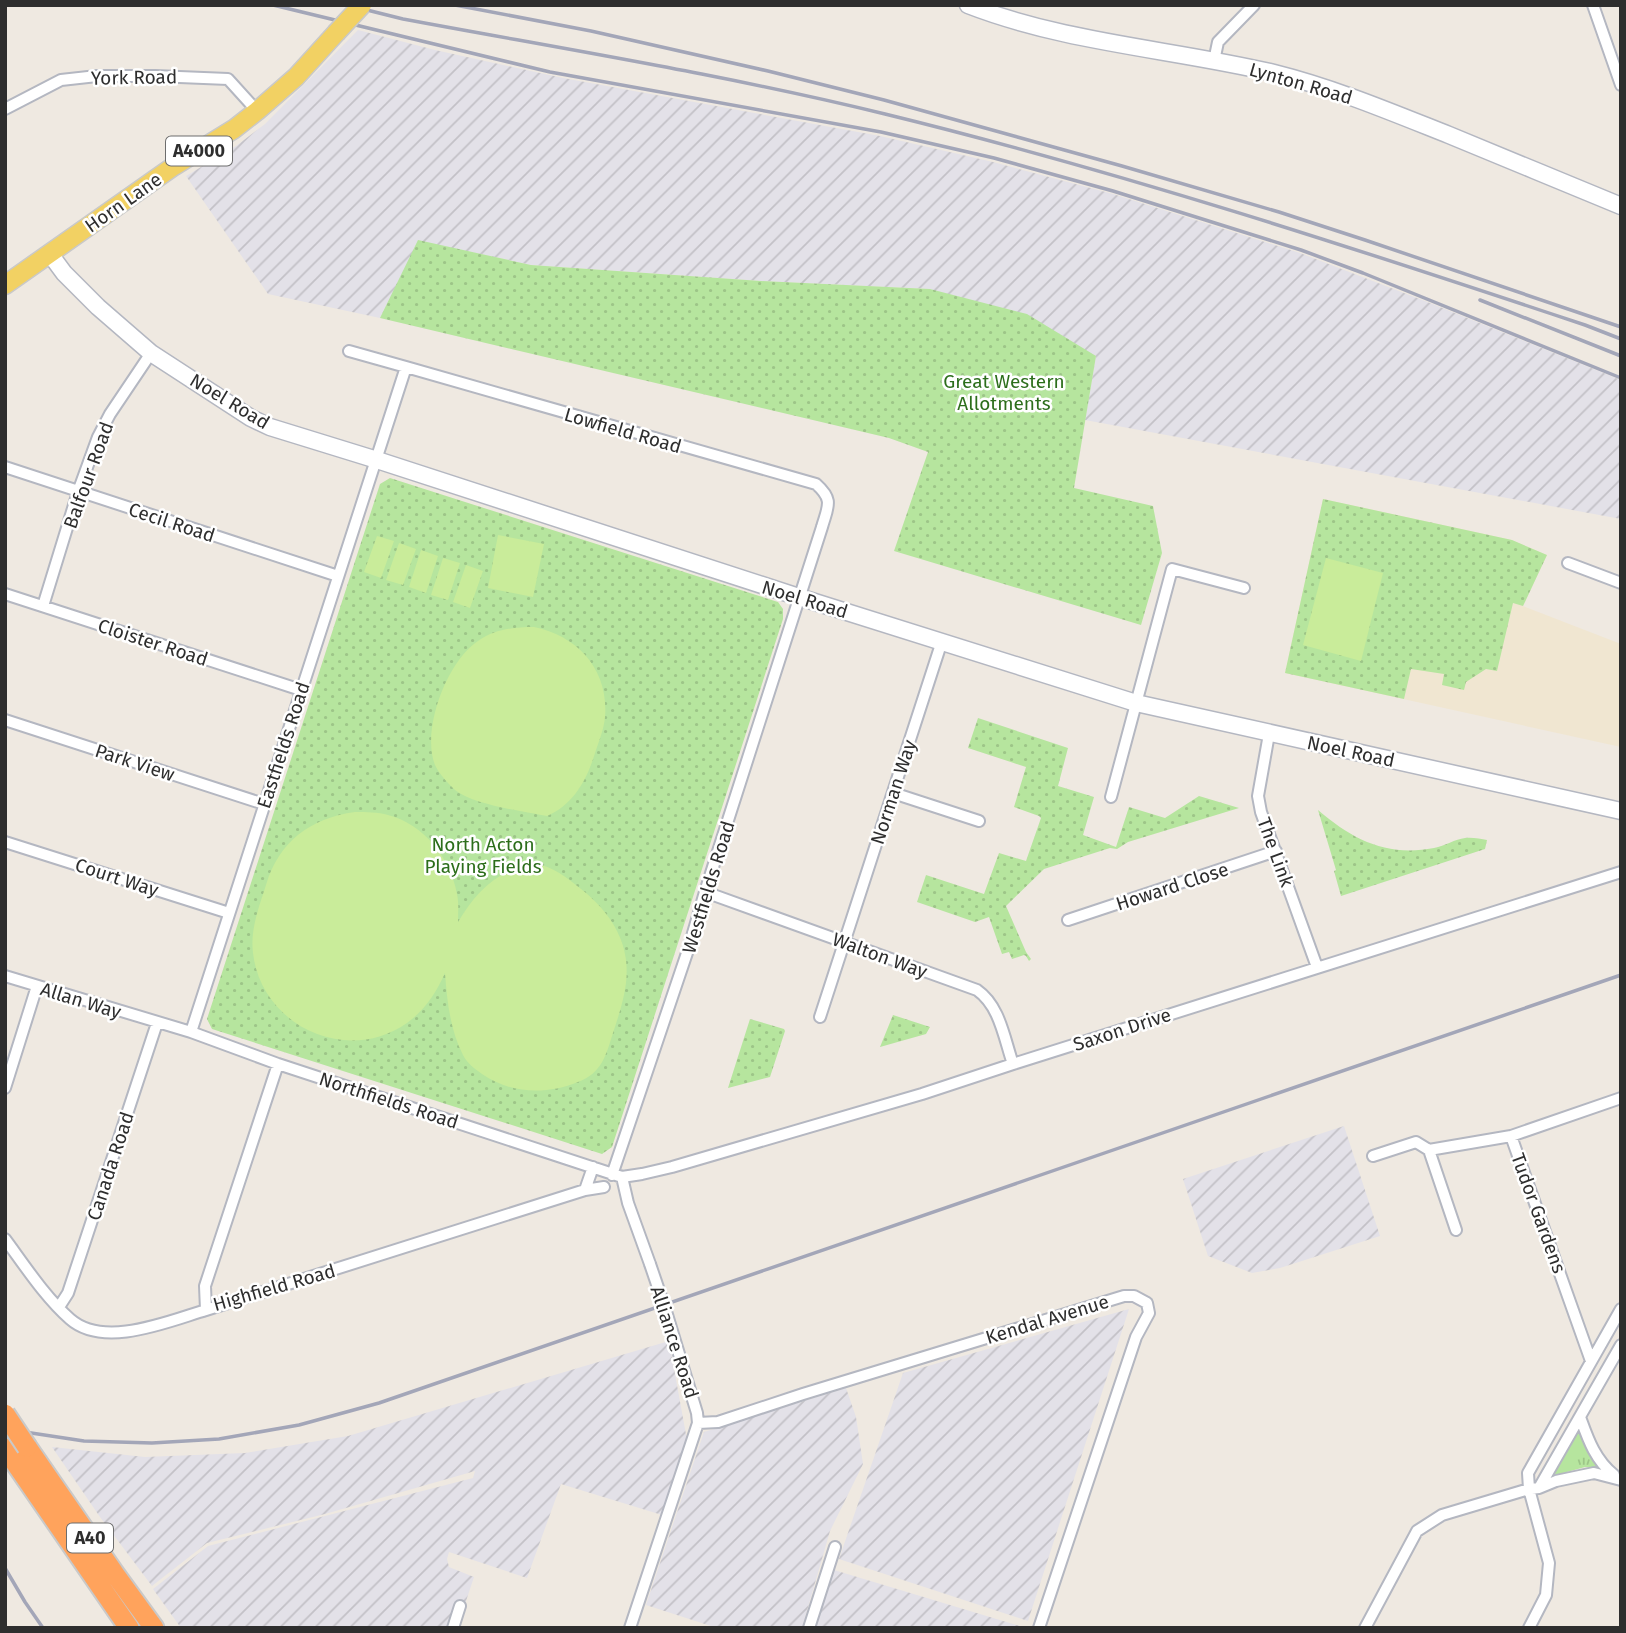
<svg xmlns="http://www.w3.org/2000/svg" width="1626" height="1633" font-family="'Fira Sans',sans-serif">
	<defs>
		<pattern id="industrial-furrows" width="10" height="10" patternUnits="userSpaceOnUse" patternTransform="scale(1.75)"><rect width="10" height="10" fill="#e3e1e8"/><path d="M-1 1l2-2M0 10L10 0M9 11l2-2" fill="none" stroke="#c3c1c7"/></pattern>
		<pattern id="grass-tufts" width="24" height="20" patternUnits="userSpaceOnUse" patternTransform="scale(1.75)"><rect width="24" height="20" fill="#b6e59e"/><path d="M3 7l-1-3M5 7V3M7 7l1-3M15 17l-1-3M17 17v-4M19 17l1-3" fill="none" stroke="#9dc588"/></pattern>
		<pattern id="park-dots" width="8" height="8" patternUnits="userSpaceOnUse" patternTransform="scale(1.75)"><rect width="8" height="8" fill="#b6e59e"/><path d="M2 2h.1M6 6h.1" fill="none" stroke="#9dc588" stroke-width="1.8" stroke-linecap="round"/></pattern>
	</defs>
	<rect width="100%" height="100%" fill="#efe9e1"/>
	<!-- industrial -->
	<path fill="url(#industrial-furrows)" d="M358,30L435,50L563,78L880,136L993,162L1113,194L1300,253L1430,303L1621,380V519L1085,420L1096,356L930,289L761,281L531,265L419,241L380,318L268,294L186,176L236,146L265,124Z
		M1344,1126L1380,1236L1280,1268L1252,1273L1208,1256L1183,1179Z
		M1129,1309L1028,1621L839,1559L903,1373Z
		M669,1341L687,1440L662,1515L561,1484L527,1578L449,1552L447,1559L449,1567L474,1577L457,1628H181L153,1589L208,1546L473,1478L475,1471L325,1514L207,1543L152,1586L100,1517L52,1447L145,1457L245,1453L348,1436Z
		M846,1388L856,1417L863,1464L830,1531L802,1628H717L646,1605L704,1432Z
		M834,1570L1020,1626L1019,1628H815Z"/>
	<!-- education -->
	<path fill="#f0e6d1" d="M1323,499L1512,540L1547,555L1523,606L1621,644V747L1285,673Z"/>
	<!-- grass -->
	<path fill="url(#grass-tufts)" d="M1578,1430L1591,1455L1599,1465L1597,1468L1585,1467L1556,1475L1554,1472Z"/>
	<!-- park -->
	<path fill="url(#park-dots)" d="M418,240L531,265L761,281L930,289L1027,314L1096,356L1074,488L1153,506L1162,553L1141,625L894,551L928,452L889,438L380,318Z
		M390,478L778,602L783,609V619L612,1147L602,1154L212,1029L207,1019L380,484Z
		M1323,499L1512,540L1547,555L1523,606L1513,603L1497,671L1486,669L1466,682L1464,690L1442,685L1444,674L1411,669L1404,699L1285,673Z
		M978,718L1068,748L1058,786L1094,797L1083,835L1116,847L1129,807L1165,818L1199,796L1239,808L1128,842L1117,849L1110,848L1044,869L1006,906L1026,952L1031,959L1029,961L1026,956L1024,955L1012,959L1009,952L1002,954L989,917L975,922L917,902L926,875L984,894L999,853L1026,861L1041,818L1039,816L1014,807L1026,767L968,748Z
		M1318,810C1353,840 1387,857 1434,848C1445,846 1455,839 1465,838C1472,837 1481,839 1487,840L1485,849L1341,896L1334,871L1336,870Z
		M893,1015L930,1027L926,1034L880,1047Z
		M750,1019L784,1029L785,1031L770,1077L728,1088Z"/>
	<!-- pitch -->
	<path fill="#c9ec9a" d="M498,535L544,544L533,597L488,588Z
		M377,536L394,541L381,578L364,572Z
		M399,543L416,549L403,585L386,580Z
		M421,550L438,556L426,593L409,587Z
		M443,558L460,563L448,600L431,595Z
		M1326,558L1383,573L1361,661L1303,645Z
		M466,565L483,571L470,608L453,602Z
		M534,627C578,636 609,670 605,717C604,729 599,741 595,753C587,780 573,805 547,816C522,811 474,805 455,790C448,783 439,774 435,765C421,730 447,661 478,641C495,629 514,627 534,627Z
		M355,812C366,812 378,812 388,815C424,824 451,859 457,894C459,903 458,913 458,922C473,897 491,876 520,867C527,865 534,864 541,865C558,869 573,883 586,893C606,910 623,933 626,960C629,986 621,1008 613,1033C606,1055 602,1073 578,1082C546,1095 511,1094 482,1074C475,1069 467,1063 463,1055C450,1030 447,1000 445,973C436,993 425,1010 407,1023C346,1066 261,1025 253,953C250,929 259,907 266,885C279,841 311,818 355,812Z"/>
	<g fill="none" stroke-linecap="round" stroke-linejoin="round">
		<!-- street casing -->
		<g stroke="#b4b7c1" stroke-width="14">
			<path id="street" d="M1593,5L1621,85
				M1214,61L1218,42L1254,5
				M5,109L61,80L97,76H155L228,79L257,111
				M349,351L406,367
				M5,467L338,576
				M1568,563L1621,583
				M5,594L301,690
				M43,606L78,492L98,437L110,414L151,353
				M5,720L264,804
				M1269,734L1258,796L1261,812L1317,967
				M893,793L979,821
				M1111,797L1172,569L1244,588
				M5,842L229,913
				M705,892L977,990C1000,1006 1004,1038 1013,1064
				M1068,920L1276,851
				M5,976L191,1032L278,1064L622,1177L642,1174L672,1167L922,1094L1013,1064L1621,872
				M820,1017L942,641
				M191,1032L406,367L816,484C834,500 828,506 822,527L705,892L689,947L612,1175
				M278,1064L205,1286L206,1310L585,1190L593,1167
				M5,1088L37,986
				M1511,1136L1591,1361
				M1373,1156L1416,1142L1429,1150
				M622,1177L628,1203L650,1264
				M585,1190L604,1187
				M1456,1230L1429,1150L1511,1136L1621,1098
				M5,1239C25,1266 45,1297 70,1319C104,1349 169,1321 206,1310
				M59,1307L68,1293L157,1023
				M1580,1417C1588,1439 1595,1460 1614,1475
				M698,1423L718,1422L803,1394L1124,1296H1134L1147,1303L1149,1313L1136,1337L1039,1628
				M1539,1488L1621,1345
				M453,1628L460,1606
				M630,1628L698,1423L697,1413L665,1308
				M809,1628L835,1547
				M1365,1628L1417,1531L1442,1515L1529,1489L1539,1488L1556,1481L1594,1473L1621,1480
				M1529,1628L1546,1595L1549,1563L1529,1489L1528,1473L1621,1309"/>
		</g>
		<!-- secondary casing -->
		<g stroke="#b4b7c1" stroke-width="19">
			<path id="secondary" d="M968,5C1066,43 1172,49 1274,73C1334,88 1391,112 1449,135C1506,159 1564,182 1621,206
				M50,254L64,273L98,307L151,353L251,418L270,427L377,460L799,597L1136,703L1621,811"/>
		</g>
		<!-- primary casing -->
		<g stroke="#c9c9c9" stroke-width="21">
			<path id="primary" d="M5,285L174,166L234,129L257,111L296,77L336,33"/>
		</g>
		<!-- highway casing -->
		<g stroke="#c9c9c9" stroke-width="23">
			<path id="highway" d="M27,1447L114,1573L154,1628
				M5,1448L129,1628"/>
		</g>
		<!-- street -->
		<use href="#street" stroke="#fff" stroke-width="10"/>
		<!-- secondary -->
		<use href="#secondary" stroke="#fff" stroke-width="16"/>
		<!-- primary -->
		<use href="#primary" stroke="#f2d163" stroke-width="18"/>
		<!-- highway -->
		<use href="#highway" stroke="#ffa35c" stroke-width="19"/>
		<!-- rail -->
		<path stroke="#a3a6b8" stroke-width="3.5" d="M273,5L550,72L881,132L994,158L1113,191L1301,250L1363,273L1621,378
			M347,5L403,19C564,49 726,75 885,114C1122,172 1354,248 1585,325L1621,339
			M455,5L591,31L768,71L884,100L1122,166L1279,212L1365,240L1621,327
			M1480,300L1621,356
			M5,1429L84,1441L152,1443L219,1439L299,1425L379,1403L1621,975
			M5,1568L25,1602L43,1628"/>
		<!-- street-bridge casing -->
		<g stroke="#b4b7c1" stroke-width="14" stroke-linecap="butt">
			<path id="street-bridge" d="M650,1264L665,1308"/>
		</g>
		<!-- primary-bridge casing -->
		<g stroke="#c9c9c9" stroke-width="21" stroke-linecap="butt">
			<path id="primary-bridge" d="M336,33L362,5"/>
		</g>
		<!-- highway-bridge casing -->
		<g stroke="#c9c9c9" stroke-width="23" stroke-linecap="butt">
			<path id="highway-bridge" d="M5,1414L27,1447"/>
		</g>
		<!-- street-bridge -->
		<use href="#street-bridge" stroke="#fff" stroke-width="10"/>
		<!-- primary-bridge -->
		<use href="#primary-bridge" stroke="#f2d163" stroke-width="18"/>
		<!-- highway-bridge -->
		<use href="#highway-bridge" stroke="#ffa35c" stroke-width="19"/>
	</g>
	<g text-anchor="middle" stroke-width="5" stroke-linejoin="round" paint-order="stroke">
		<!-- shield labels -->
		<g fill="#fff" stroke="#6d6d6d" stroke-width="2">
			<rect x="166" y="136.5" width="66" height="29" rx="5"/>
			<rect x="67" y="1523.5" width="46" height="29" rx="5"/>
		</g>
		<g font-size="18" font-weight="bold" fill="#2e2e2e">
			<text x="199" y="157">A4000</text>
			<text x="90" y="1544">A40</text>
		</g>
		<!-- street labels -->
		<g font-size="19" fill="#2e2e2e" stroke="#fff">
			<text transform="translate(134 77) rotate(-1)" y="7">York Road</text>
			<text transform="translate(1301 83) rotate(16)" y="7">Lynton Road</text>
			<text transform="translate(123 202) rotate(-35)" y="7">Horn Lane</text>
			<text transform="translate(230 401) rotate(31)" y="7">Noel Road</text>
			<text transform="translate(623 430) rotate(16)" y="7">Lowfield Road</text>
			<text transform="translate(88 475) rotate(-70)" y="7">Balfour Road</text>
			<text transform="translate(172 522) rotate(18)" y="7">Cecil Road</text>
			<text transform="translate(805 599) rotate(17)" y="7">Noel Road</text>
			<text transform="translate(153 642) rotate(18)" y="7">Cloister Road</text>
			<text transform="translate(283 745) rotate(-72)" y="7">Eastfields Road</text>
			<text transform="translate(1351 751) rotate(12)" y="7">Noel Road</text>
			<text transform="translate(135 762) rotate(18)" y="7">Park View</text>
			<text transform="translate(893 792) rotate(-72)" y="7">Norman Way</text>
			<text transform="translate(1276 852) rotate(70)" y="7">The Link</text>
			<text transform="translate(117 877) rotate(18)" y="7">Court Way</text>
			<text transform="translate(1172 886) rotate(-18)" y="7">Howard Close</text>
			<text transform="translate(708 887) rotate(-73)" y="7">Westfields Road</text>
			<text transform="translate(880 955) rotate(20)" y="7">Walton Way</text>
			<text transform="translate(81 1000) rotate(17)" y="7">Allan Way</text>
			<text transform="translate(1122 1029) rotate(-18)" y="7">Saxon Drive</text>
			<text transform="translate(389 1100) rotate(18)" y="7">Northfields Road</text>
			<text transform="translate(110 1166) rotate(-72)" y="7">Canada Road</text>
			<text transform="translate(1539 1213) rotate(70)" y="7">Tudor Gardens</text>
			<text transform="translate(274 1287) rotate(-16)" y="7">Highfield Road</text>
			<text transform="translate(1047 1319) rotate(-17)" y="7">Kendal Avenue</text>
			<text transform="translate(675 1342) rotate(72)" y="7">Alliance Road</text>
		</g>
		<!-- park labels -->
		<g font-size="19" fill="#2c6e1b" stroke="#fff">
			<text x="1004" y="388">Great Western<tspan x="1004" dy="22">Allotments</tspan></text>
			<text x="483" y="851">North Acton<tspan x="483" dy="22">Playing Fields</tspan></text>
		</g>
	</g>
	<!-- border -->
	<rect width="1626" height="1633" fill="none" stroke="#2e2e2e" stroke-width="14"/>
</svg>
